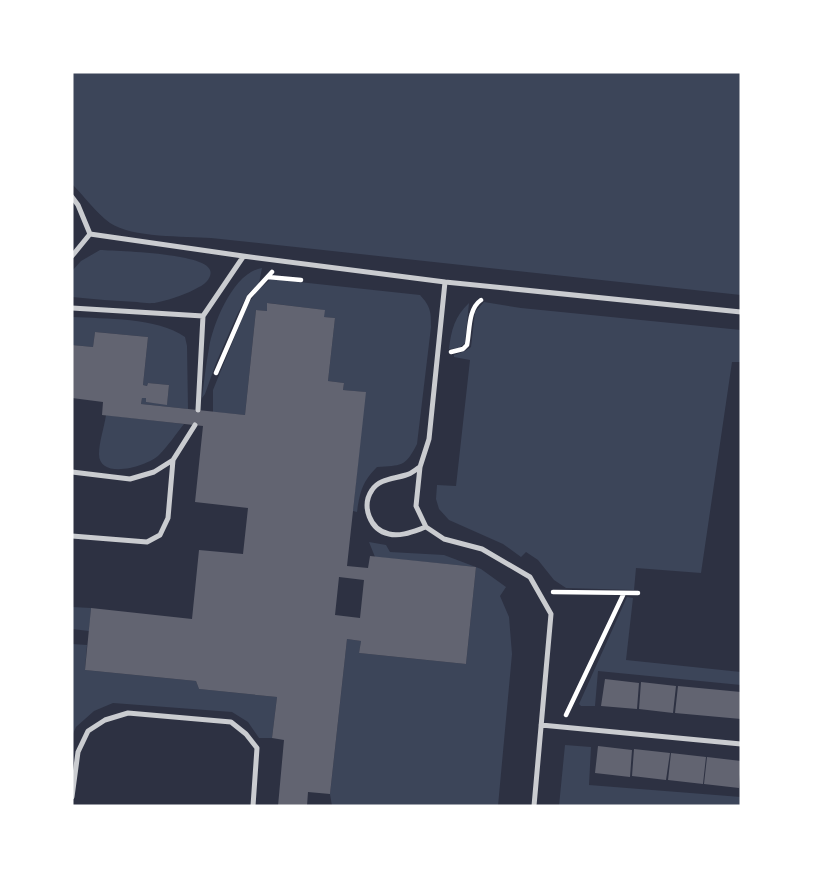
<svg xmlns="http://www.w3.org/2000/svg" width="813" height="878" font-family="'IBM Plex Sans',sans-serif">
	<rect width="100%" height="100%" fill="#2d3142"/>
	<!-- green -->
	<path fill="#3c4559" d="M72,72H741V295L211,238C184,236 132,238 110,223C95,212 85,197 72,184Z
		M100,250C118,251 204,253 210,270C213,277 204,285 199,287C187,294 172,299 159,302C152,304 144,303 137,302C115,301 93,299 72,297V271L81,261Z
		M262,268L259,283L248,294L237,315L216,363L205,394L202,398C204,381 206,364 209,348C213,323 234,272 262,268Z
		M271,279L420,295C431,307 431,312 431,327L417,444C405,468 401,465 377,467C362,482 360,492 357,512L353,511L365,392L343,390L344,383L328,381L335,318L324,317V310L268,303L267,311L256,310L245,415L213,412V390L248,304L258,290Z
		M484,302L521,308L741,330V362H732L701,573L636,568L634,590L566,588L554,580L538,560L526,552L521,557L503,544L449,520L439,509L436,499L437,485L456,486L470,360L454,357V355L465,351L471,347L475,312Z
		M469,303L465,343L459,348L449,349C451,330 455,316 469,303Z
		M72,317C105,319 157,317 185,337L187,346L188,409L141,404L142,398H146V402L167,404L169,385L148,383L147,386L143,385L148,337L95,332L93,347L72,345Z
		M106,415L184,424C176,434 168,446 159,455C148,466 99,481 99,454C99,442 104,428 106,415Z
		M369,542L386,545L390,552L444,555L481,569L506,587L500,596L509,617L512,654L498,806H332L330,794L347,639L361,641L359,653L466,664L476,567L375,557Z
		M627,597L633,598L626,660L741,672V685L598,671L595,706H581L579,704Z
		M72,607L91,608L89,631L72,629Z
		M72,644L87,645L85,670L196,681L199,689L277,697L272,738H259L248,722L232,712L113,703L94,711L76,727L72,736Z
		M565,745L591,747L589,785L741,797V806H559Z"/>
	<!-- building -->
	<path fill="#626471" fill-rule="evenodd" d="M267,303L325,310L324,317L335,318L328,381L344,383L343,390L366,392L347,566L368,568L370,556L476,567L466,664L359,653L361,641L347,639L330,794L308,792L307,806H278L284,740L272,738L277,697L199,689L196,681L85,670L91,608L192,619L199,550L243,554L248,508L195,502L203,426L102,415L103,402L72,398V345L93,347L95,332L148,337L143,385L147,386L148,383L169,385L167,405L146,402V398H142L141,404L245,415L256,310L267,311ZM339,577L364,580L360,618L335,615Z
		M605,679L639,683L637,709L601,706Z
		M641,682L676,686L673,713L639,709Z
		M678,686L741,692V719L675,713Z
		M598,746L632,750L630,777L595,773Z
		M634,749L670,753L666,780L632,776Z
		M671,753L706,757L703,784L668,780Z
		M707,757L741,761L739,788L704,784Z"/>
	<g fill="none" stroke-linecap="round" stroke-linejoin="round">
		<!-- path -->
		<path stroke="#fff" stroke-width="4.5" d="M268,277L301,280
			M451,352L463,349L467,345C470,330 468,309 481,300
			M216,373L249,297L272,272
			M553,592L638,593
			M566,715L624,593"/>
		<!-- service -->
		<path stroke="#caccd0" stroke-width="5" d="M72,197L78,205L90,234
			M72,256L90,234L243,256L445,282
			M72,308L203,316L243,257
			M198,410L203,316
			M173,460L195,425
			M420,467C415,470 411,474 406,475C393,479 379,479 372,490C361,506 370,530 389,534C401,537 414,531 426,527
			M72,472L130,479L154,472L173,460L168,518L160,535L147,542L72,536
			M541,725L741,744
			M72,797L78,752L88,731L105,720L128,713L231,722L246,734L257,748L253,806
			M534,806L551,614L530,577L482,549L444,539L426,527L416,506L420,467L429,439L445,282L741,312"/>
	</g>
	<!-- border -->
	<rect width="813" height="878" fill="none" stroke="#ffffff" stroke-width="147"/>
</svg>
